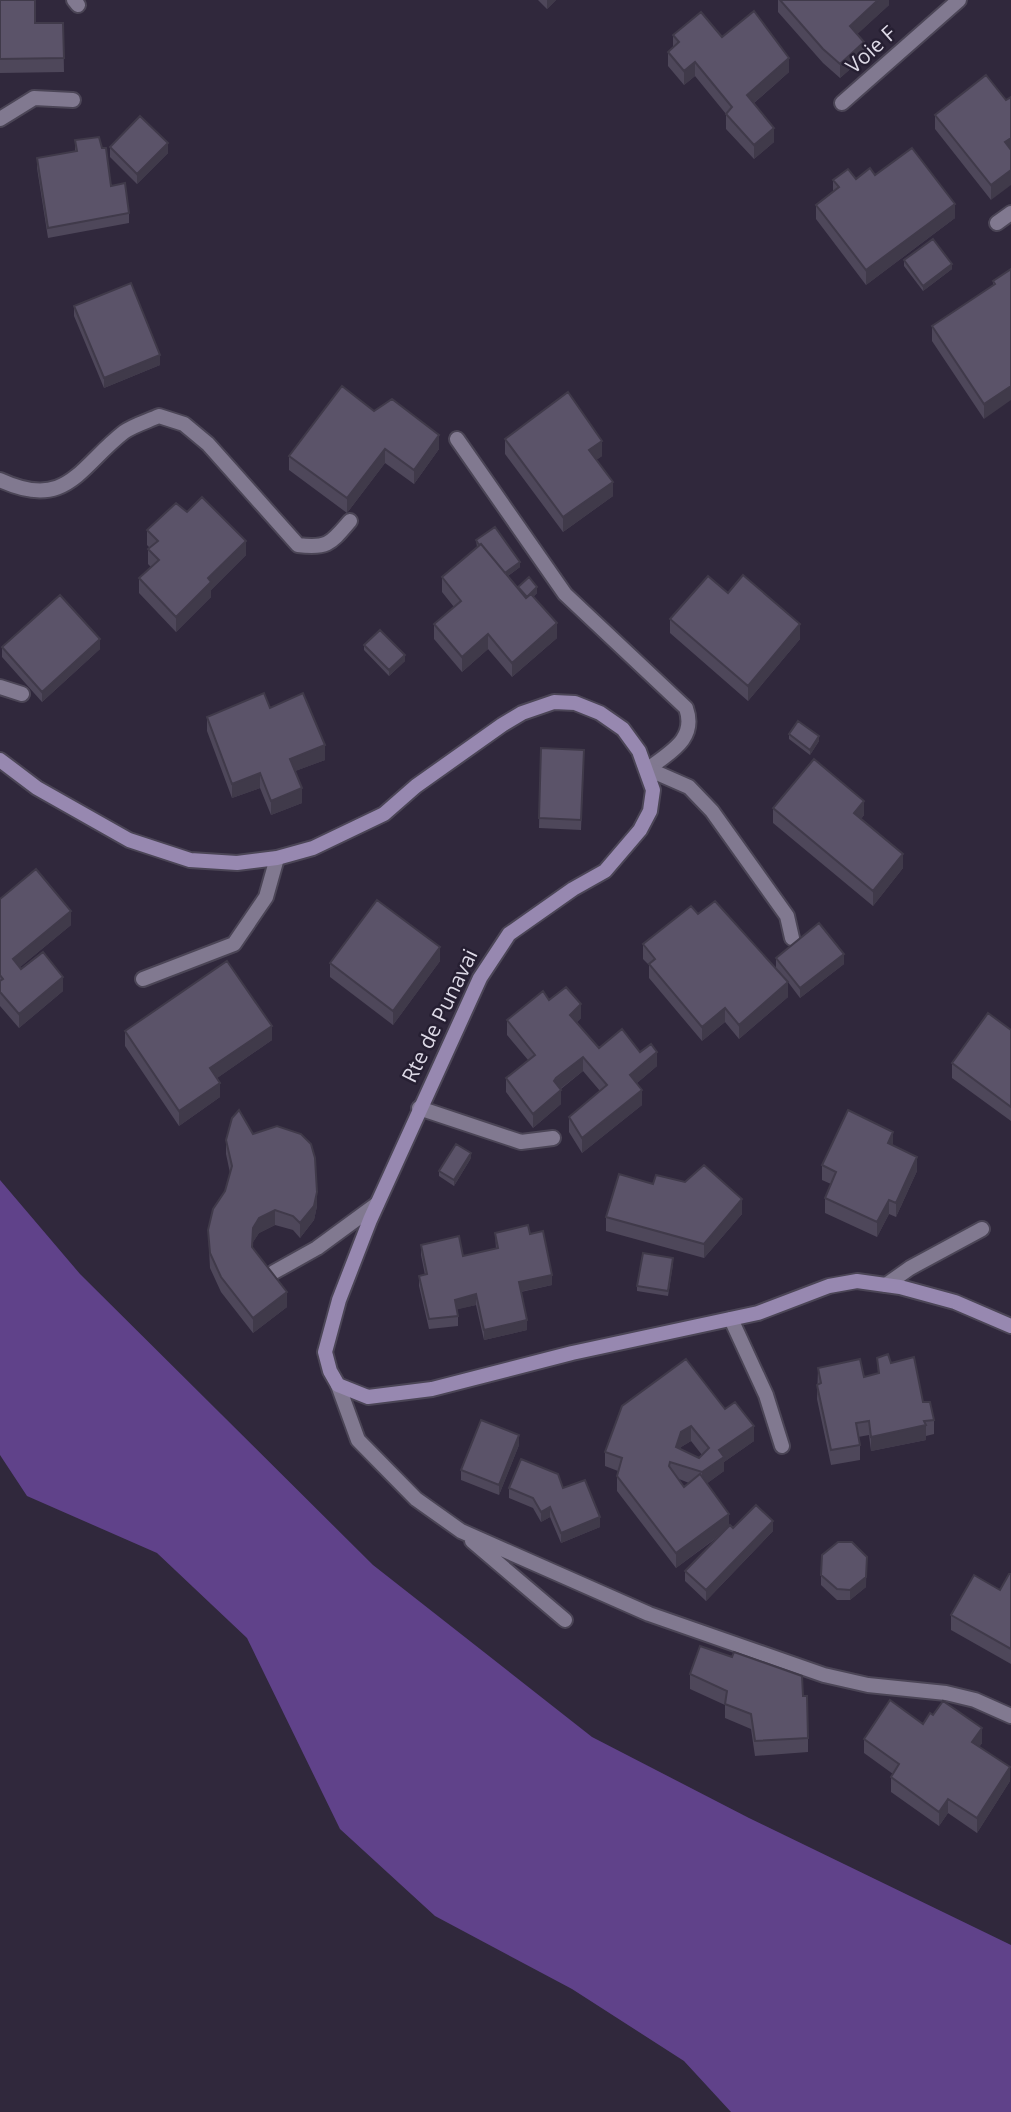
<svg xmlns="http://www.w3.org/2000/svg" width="1011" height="2112" font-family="'Open Sans',sans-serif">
	<rect width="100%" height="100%" fill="#30283c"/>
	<!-- forest -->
	<path fill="#60428a" d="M0,1180L80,1274L373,1565L592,1737L749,1818L1011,1945V2112H731L684,2061L572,1989L435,1916L340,1829L247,1638L157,1553L27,1496L0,1455Z"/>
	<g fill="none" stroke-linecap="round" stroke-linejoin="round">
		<!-- lane casing -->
		<g stroke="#4b4556" stroke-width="18">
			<path id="lane" d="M457,439L565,594L686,708C697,739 670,752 648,769"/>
		</g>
		<!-- street casing -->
		<g stroke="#4b4556" stroke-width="18">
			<path id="street" d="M74,0L78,5
				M842,103L959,0
				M0,119L34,98L73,100
				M997,223L1011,213
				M0,480C67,511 79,467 124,432C134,425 148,421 159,416L184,424L208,444L298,545C328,549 331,543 350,521
				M0,687L22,694
				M648,769L689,787L712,811L787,916L792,938
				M143,979L234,944L266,897L277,858
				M419,1108L521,1142L553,1138
				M274,1272L317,1248L377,1204
				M886,1285L910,1268L982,1229
				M731,1319L766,1395L782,1446
				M338,1385L358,1440L416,1499L461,1531L649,1614L824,1675L868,1685L946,1693L975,1700L1011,1716
				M472,1541L565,1620"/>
		</g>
		<!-- secondary casing -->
		<g stroke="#4b4556" stroke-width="18">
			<path id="secondary" d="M0,760L37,788L129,840L190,860L237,863L277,858L313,848L384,814L416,786L502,725L522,713L554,702L575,703L600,713L623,729L639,751L653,790L650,811L640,830L605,871L573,889L509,934L480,978L370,1220L339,1300L325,1352L330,1371L338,1385L368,1397L432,1389L572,1353L758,1313L829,1286L857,1281L900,1287L955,1302L1011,1326"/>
		</g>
		<!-- lane -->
		<use href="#lane" stroke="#817990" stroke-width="14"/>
		<!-- street -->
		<use href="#street" stroke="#817990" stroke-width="14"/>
		<!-- secondary -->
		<use href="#secondary" stroke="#9788b0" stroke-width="14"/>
	</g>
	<!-- wall -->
	<path fill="#4e475a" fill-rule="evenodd" d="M0,0L35,23H63L64,72L0,73Z
		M538,0H556L547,9Z
		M778,0H889V5L857,34L864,57L840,78L823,63L778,12Z
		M673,35L722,37L789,72L754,103L774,142L754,159L726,129V114L695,76L684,85L668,66V52L673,47Z
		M1006,100L991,200L935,129V115Z
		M75,140L111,186L129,213V223L48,238L37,168V158L75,151Z
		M110,147L168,153L137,184L110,157Z
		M856,179L955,218L866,285L816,219V205L833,192V180Z
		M904,260L952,269L923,291L904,266Z
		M1011,269L984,419L932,341V326L993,286V281Z
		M74,306L160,365L104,388L74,316Z
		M374,411L439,449L414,484L385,463L347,513L289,470V456Z
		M505,439L602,456L596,460L613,496L563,532L505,454Z
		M187,512L246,555L211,590V597L176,632L139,593V578L151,567L148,564V549L150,548L147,545V530Z
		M476,540L520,567L508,576L518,587L537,593L533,597L557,638L512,677L488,649L462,672L434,639V624L454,607L442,592V577L477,547Z
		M728,593L800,639L748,701L670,633V619Z
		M364,645L405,661L389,676L364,650Z
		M2,647L100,649L42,702L2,657Z
		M270,708L325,760L295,771L302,803L271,815L260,788L232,798L207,731V717Z
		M789,734L819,741L810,755L789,739Z
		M541,748L584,760L581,830L539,828Z
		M773,808L864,815L861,819L903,868L873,906L773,823Z
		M0,899L71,925L20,967L21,969L63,991L19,1028L0,1006Z
		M698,914L788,982L776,968V958L844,964L800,998L788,982V997L739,1039L725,1022L702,1041L649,978V965L643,959V944Z
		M440,961L393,1025L330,977V963Z
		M549,1000L581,1018L577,1022L599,1048L640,1052L657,1066L637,1083L642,1105L582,1153L569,1132V1117L600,1091L583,1071L561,1089V1104L533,1128L506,1092V1078L528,1060L507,1035V1020Z
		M1011,1030V1121L952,1078V1063Z
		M125,1031L272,1040L217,1078L220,1097L179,1126L125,1046Z
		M253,1134L317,1206L314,1220L300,1238L293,1230L275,1225L259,1233L253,1242V1248L287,1307L253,1333L221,1292L210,1268L208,1230L225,1191L230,1173L226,1154V1140Z
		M893,1145L917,1171L896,1217L889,1214L877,1237L825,1213V1198L831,1184L822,1180V1165Z
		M471,1158L454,1186L439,1176V1171Z
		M742,1214L704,1258L606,1231V1217Z
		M495,1233L530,1234L552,1285L521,1292L527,1330L484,1340L476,1305L457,1309L458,1316V1326L429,1329L419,1286V1276L425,1275L421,1255V1245L463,1256L496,1249Z
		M673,1264L668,1296L637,1291V1286Z
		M877,1358L891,1363L923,1402L934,1420V1434L926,1436V1440L871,1451L869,1435L858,1437L860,1445V1460L831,1465L817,1399L818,1368L864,1377L878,1373Z
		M725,1409L754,1441L724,1462V1471L706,1484L729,1526L733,1528L773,1531L706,1601L685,1581V1571L722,1534L676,1568L617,1491V1476L618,1471L605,1466V1452ZM691,1441L702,1455L699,1458L680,1449L681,1447ZM679,1479L689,1483L684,1487Z
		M519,1445L499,1495L461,1480V1470Z
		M509,1488H563L600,1527L561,1543L550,1517L541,1522L533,1508L509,1498Z
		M1011,1574V1664L951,1630V1615L1000,1590Z
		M821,1575L866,1587L850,1600H837L821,1585Z
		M690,1674L803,1696L808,1738V1752L755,1756L751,1729L725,1718V1705L690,1689Z
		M923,1724L982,1743L979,1747L1010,1781L977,1833L948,1813L939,1826L891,1792V1777L893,1774L864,1753V1739Z"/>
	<!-- shaded-wall -->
	<path fill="#403a4a" d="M547,0H556L547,9Z
		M878,0H889V5L850,41V26Z
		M864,42V57L840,78V64Z
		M789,58V72L747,109V95Z
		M695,62V76L684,85V71Z
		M774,128V142L754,159V145Z
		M1011,138V152L1005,142Z
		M168,143V153L137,184V174Z
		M1011,170V185L991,200V185Z
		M955,204V218L866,285V270Z
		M952,264V269L923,291V286Z
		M160,355V365L104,388V378Z
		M1011,386V400L984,419V404Z
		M439,435V449L414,484V470Z
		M602,441V456L589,465V450Z
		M385,449V463L347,513V498Z
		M613,482V496L563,532V517Z
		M246,541V555L211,590V597L176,632V617L208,578Z
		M520,562V567L501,581V576Z
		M537,587V593L527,603V597Z
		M557,623V638L512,677V663Z
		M800,624V639L748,701V686Z
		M488,634V649L462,672V657Z
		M100,639V649L42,702V692Z
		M405,655V661L389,676V670Z
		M819,736V741L810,755V750Z
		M325,745V760L290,773V759Z
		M260,773V788L232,798V784Z
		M302,788V803L271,815V801Z
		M864,801V815L854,828V813Z
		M903,854V868L873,906V891Z
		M71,911V925L13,973V959Z
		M440,947V961L393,1025V1011Z
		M844,954V964L800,998V988Z
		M63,977V991L19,1028V1014Z
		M788,982V997L739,1039V1025Z
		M581,1004V1018L570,1029V1015Z
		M725,1008V1022L702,1041V1027Z
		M272,1026V1040L210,1083V1068Z
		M657,1052V1066L630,1089V1075Z
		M583,1057V1071L556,1092L554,1081Z
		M220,1083V1097L179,1126V1111Z
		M561,1090V1104L533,1128V1114Z
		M642,1090V1105L582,1153V1138Z
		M893,1132V1147L888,1143Z
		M471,1153V1158L454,1186V1180Z
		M917,1157V1171L896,1217V1203Z
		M317,1192V1206L314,1220L300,1238V1223Z
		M742,1199V1214L704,1258V1244Z
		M889,1200V1214L877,1237V1222Z
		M275,1210V1225L259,1233L253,1242L252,1262L253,1228L259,1218Z
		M552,1275V1285L519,1292V1282Z
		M287,1292V1307L253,1333V1318Z
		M476,1294V1305L455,1310V1300Z
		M527,1320V1330L484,1340V1330Z
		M926,1425V1440L871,1451V1437Z
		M691,1426V1441L681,1447L676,1461V1447L681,1432Z
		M754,1426V1441L724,1462V1471L702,1487V1472L719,1450Z
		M519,1435V1445L499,1495V1485Z
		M550,1507V1517L541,1522V1512Z
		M729,1514V1528L676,1568V1553Z
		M600,1517V1527L561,1543V1533Z
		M773,1521V1531L706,1601V1590Z
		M867,1557L866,1587L850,1600V1590Z
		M982,1728V1743L972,1757V1742Z
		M1010,1767V1781L977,1833V1818Z
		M948,1799V1813L939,1826V1812Z"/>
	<!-- building -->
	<path fill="#5b5369" stroke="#403a4a" stroke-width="2" fill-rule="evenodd" d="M0,0H35V23H63L64,58L0,59Z
		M780,0H878L850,26L864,42L840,64L823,49Z
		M754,11L789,58L747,95L774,128L754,145L726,114L732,107L695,62L684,71L668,52L679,42L673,35L701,12L722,37Z
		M986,75L1006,100L1011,97V138L1005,142L1011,150V170L991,185L935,115Z
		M140,116L168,143L137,174L110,147Z
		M99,137L102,148H106L111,186L125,183L129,213L48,228L37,158L77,151L75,140Z
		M912,148L955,204L866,270L816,205L839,187L833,180L848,169L856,179L870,168L875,175Z
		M933,239L952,264L923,286L904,260Z
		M1011,269V386L984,404L932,326L995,284L993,281Z
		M131,283L160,355L104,378L74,306Z
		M342,386L374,411L392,399L439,435L414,470L385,449L347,498L289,456Z
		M568,392L602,441L589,450L613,482L563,517L505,439Z
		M202,497L246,541L208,578L211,582L176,617L139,578L159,560L148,549L158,541L147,530L176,503L187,512Z
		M495,527L520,562L505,573L481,544L479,545L476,540Z
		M481,544L526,598L531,594L557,623L512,663L488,634L462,657L434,624L461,601L442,577Z
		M743,575L800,624L748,686L670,619L708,576L728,593Z
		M529,577L537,587L527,597L518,587Z
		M60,595L100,639L42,692L2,647Z
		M380,630L405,655L389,670L364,645Z
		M264,693L270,708L303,693L325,745L290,759L302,788L271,801L260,773L232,784L207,717Z
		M798,721L819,736L810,750L789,734Z
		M541,748L584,750L581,820L539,818Z
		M814,759L864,801L854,813L903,854L873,891L773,808Z
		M36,869L71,911L13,959L21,969L43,952L63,977L19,1014L0,992V981L3,979L0,975V899Z
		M377,900L440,947L393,1011L330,963Z
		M715,901L788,982L739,1025L725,1008L702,1027L649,964L655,959L643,944L691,906L698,914Z
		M819,923L844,954L800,988L776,958Z
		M227,961L272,1026L210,1068L220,1083L179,1111L125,1031Z
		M566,987L581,1004L570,1015L599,1048L622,1029L640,1052L651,1044L657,1052L630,1075L642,1090L582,1138L569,1117L607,1085L583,1057L556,1078L554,1081L561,1090L533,1114L506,1078L535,1055L507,1020L543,991L549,1000Z
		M988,1013L1011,1030V1107L952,1063Z
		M239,1110L253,1134L277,1126L301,1134L311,1144L315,1158L317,1192L314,1206L300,1223L293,1216L275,1210L259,1218L253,1228L252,1247L287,1292L253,1318L221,1277L210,1253L208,1230L213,1209L225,1191L232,1166L226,1140L232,1118Z
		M848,1110L893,1132L888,1143L917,1157L896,1203L889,1200L877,1222L825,1198L836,1172L822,1165Z
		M456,1144L471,1153L454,1180L439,1171Z
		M704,1165L742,1199L704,1244L606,1217L619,1174L653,1184L656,1175L685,1182Z
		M528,1225L530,1234L543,1231L552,1275L519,1282L527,1320L484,1330L476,1294L455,1300L458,1316L429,1319L419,1276L427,1274L421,1245L459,1236L463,1256L498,1248L495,1233Z
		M643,1253L673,1258L668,1291L637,1286Z
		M888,1354L891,1363L914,1357L923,1402H930L934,1420L924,1421L926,1425L871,1437L869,1421L856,1423L860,1445L831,1450L817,1385L821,1383L818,1368L860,1359L864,1377L879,1373L877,1358Z
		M686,1359L725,1409L735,1402L754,1426L719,1450L724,1457L702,1472L670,1462L669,1466L684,1487L700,1474L729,1514L676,1553L617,1476L622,1458L605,1452L622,1406ZM691,1426L709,1448L699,1458L676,1447L681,1432Z
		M481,1420L519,1435L499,1485L461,1470Z
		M521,1459L558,1474L563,1488L585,1480L600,1517L561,1533L550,1507L541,1512L533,1498L509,1488Z
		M756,1505L773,1521L706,1590L685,1571L730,1525L733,1528Z
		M838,1542H852L867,1557L866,1577L850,1590L837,1589L821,1575L822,1555Z
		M1009,1574H1011V1649L951,1615L974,1575L1000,1590Z
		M700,1646L732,1657L734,1652L802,1676L803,1696H807L808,1738L755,1741L751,1714L725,1704L727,1691L690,1674Z
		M890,1700L923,1724L930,1713L933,1715L943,1701L982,1728L972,1742L1010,1767L977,1818L948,1799L939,1812L891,1777L899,1764L864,1739Z"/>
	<g text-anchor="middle" stroke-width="5" stroke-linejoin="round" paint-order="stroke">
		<!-- street labels -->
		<g font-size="21" fill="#dedae7" stroke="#261f32">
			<text transform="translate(871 50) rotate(-42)" y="7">Voie F</text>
			<text transform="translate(440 1016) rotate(-64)" y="7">Rte de Punavai</text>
		</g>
	</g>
</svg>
